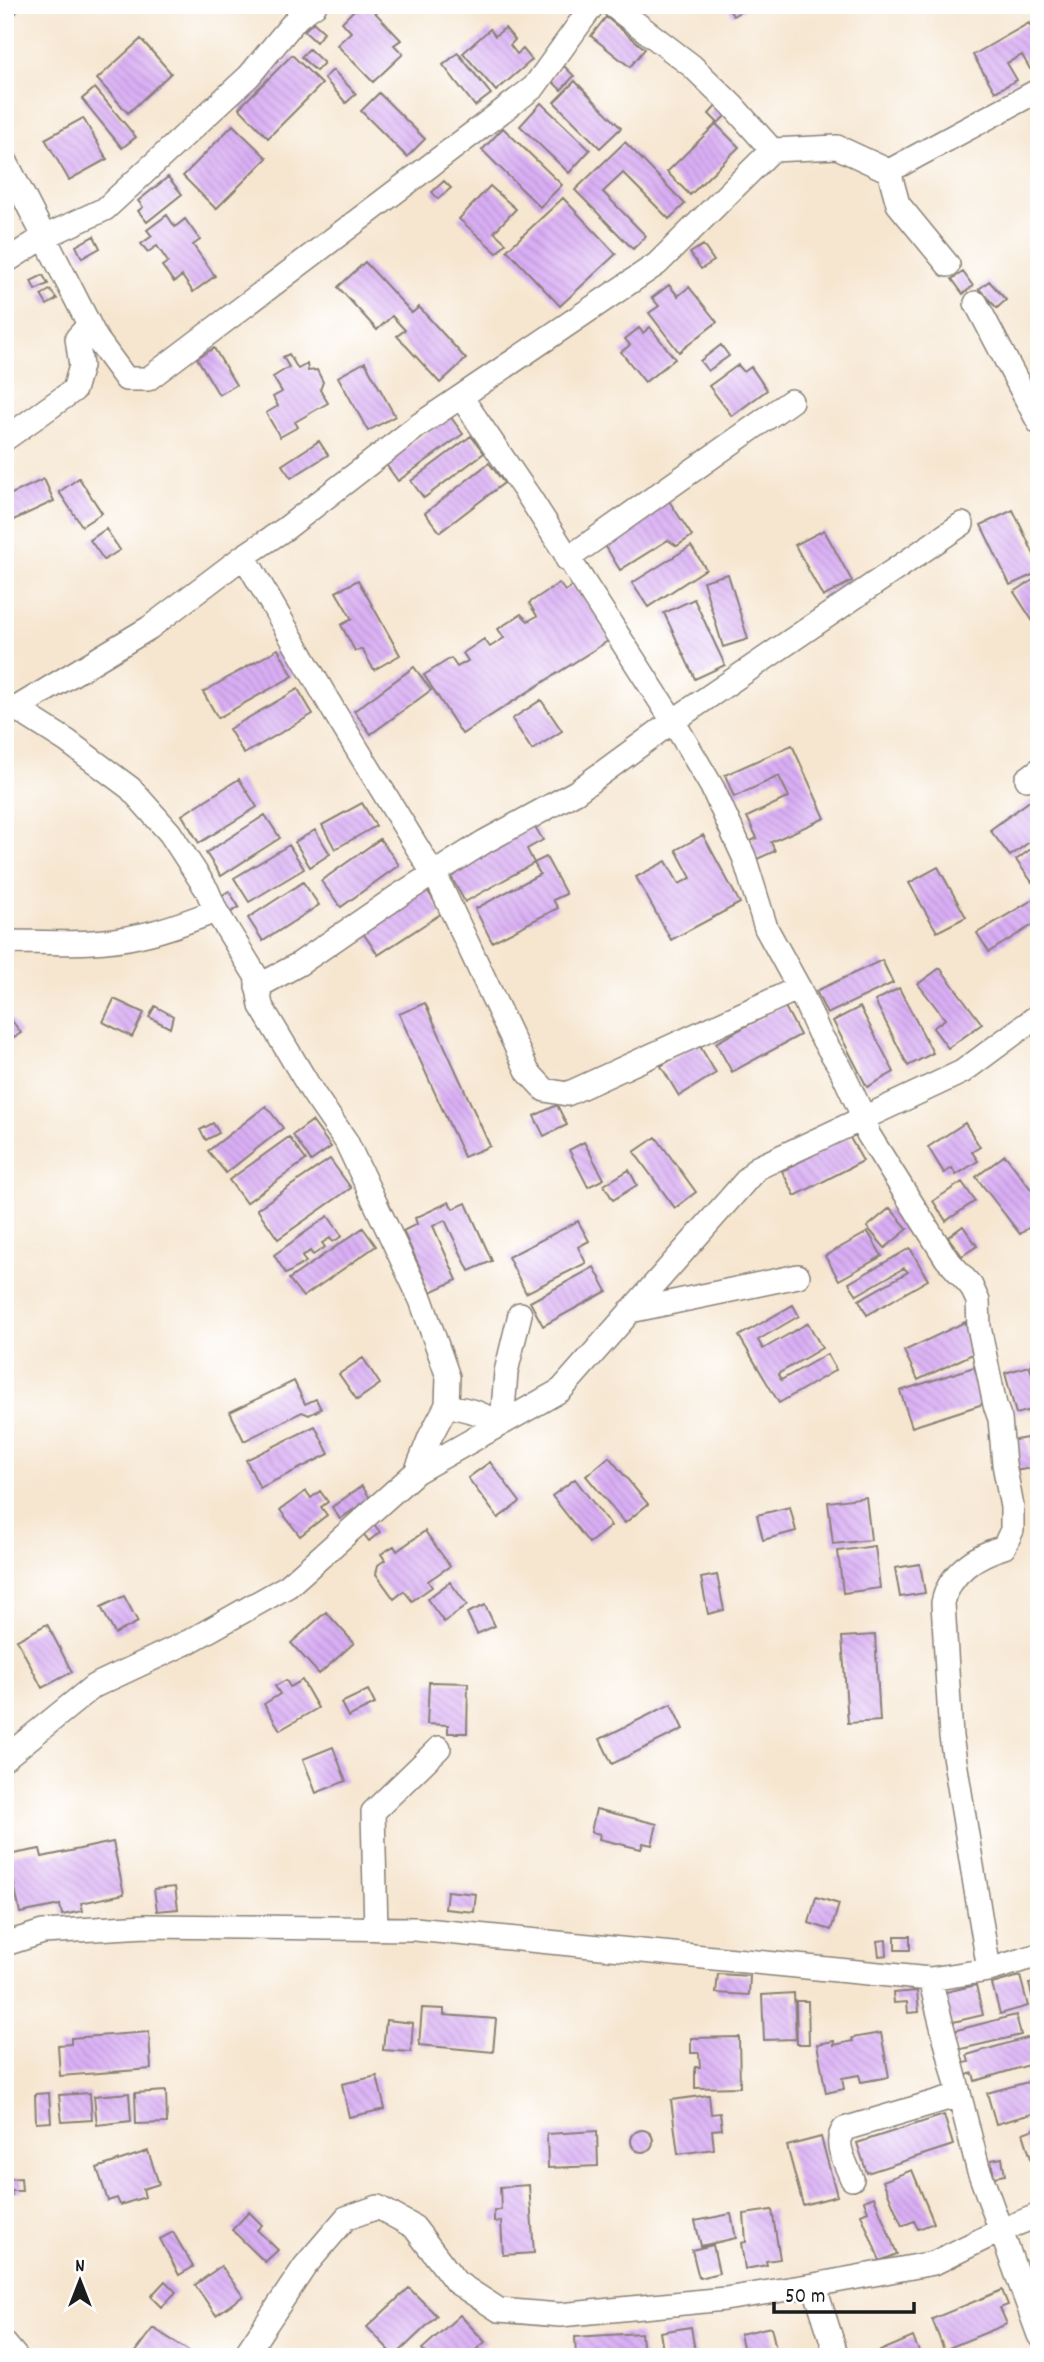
<svg xmlns="http://www.w3.org/2000/svg" width="1044" height="2362" font-family="Dekko,sans-serif">
	<defs>
		<pattern id="building-back-hatch" width="6" height="6" patternUnits="userSpaceOnUse" patternTransform="scale(1.75)"><rect width="6" height="6" fill="#d9aef4"/><path d="M-1 5l2 2M0 0l6 6M5-1l2 2" fill="none" stroke="#ba95d1"/></pattern>
	</defs>
	<rect width="100%" height="100%" fill="#fff"/>
	<filter id="ink" filterUnits="userSpaceOnUse"><feTurbulence type="fractalNoise" baseFrequency=".0143" numOctaves="2"/><feDisplacementMap in="SourceGraphic" scale="14" xChannelSelector="R" yChannelSelector="G"/><feConvolveMatrix kernelMatrix="1 2 1 2 8 2 1 2 1" color-interpolation-filters="sRGB"/></filter>
	<filter id="wash" filterUnits="userSpaceOnUse"><feTurbulence type="fractalNoise" baseFrequency=".00686" numOctaves="4" result="noise"/><feDisplacementMap in="SourceGraphic" scale="28" xChannelSelector="R" yChannelSelector="G"/><feGaussianBlur stdDeviation="1.57" result="paint"/><feColorMatrix in="noise" values="0 0 0 0 0 0 0 0 0 0 0 0 0 0 0 0 0 1.4 0 .05"/><feComposite in="paint" operator="in"/></filter>
	<g filter="url(#wash)">
		<rect width="100%" height="100%" fill="#f6e6d0"/>
		<g id="blocks">
			<!-- building -->
			<path fill="url(#building-back-hatch)" d="M359,5H368L401,40L394,45L403,54L373,82L337,45L351,32L342,22Z
				M726,5H751L733,16Z
				M606,17L645,49L630,67L591,36Z
				M313,22L324,32L316,42L304,31Z
				M1029,23L1039,41V65L1030,69L1022,55L1007,63L1017,80L995,92L973,55Z
				M505,28L515,40L510,45L517,54L523,49L532,60L496,91L463,53L490,29L495,36Z
				M141,39L171,73L128,113L97,79Z
				M309,49L324,63L316,71L301,57Z
				M458,53L491,94L475,106L443,65Z
				M292,55L322,84L268,138L239,108Z
				M564,66L574,76L561,90L550,79Z
				M333,70L356,94L346,103L324,78Z
				M575,81L621,128L600,148L554,102Z
				M95,88L136,137L122,148L82,99Z
				M379,93L425,139L407,157L361,111Z
				M541,103L590,150L569,173L520,126Z
				M717,105L726,115L718,123L709,114Z
				M83,118L107,159L69,180L45,139Z
				M716,124L739,147L690,195L667,172Z
				M233,125L267,158L216,209L183,176Z
				M503,128L562,185L540,207L482,150Z
				M625,142L685,204L669,219L623,173L603,192L646,236L633,249L575,190Z
				M168,177L182,194L147,222L138,211L143,207L138,201Z
				M444,181L451,188L438,199L432,192Z
				M490,186L516,209L494,232L506,243L497,253L459,219Z
				M563,198L616,254L560,306L507,250Z
				M167,215L175,227L185,219L200,240L193,245L215,276L193,292L182,276L174,282L162,266L168,262L157,246L148,252L141,244L152,236L147,230Z
				M94,236L100,248L82,258L76,246Z
				M703,245L714,261L701,269L690,253Z
				M365,262L412,313L419,307L466,359L440,383L397,336L405,330L392,316L377,330L338,287Z
				M963,272L973,286L963,294L952,279Z
				M43,275L48,284L35,290L31,281Z
				M989,281L1006,300L997,308L979,289Z
				M669,285L678,296L689,287L717,322L679,352L649,313L659,306L652,298Z
				M50,290L57,299L47,305L41,295Z
				M650,327L675,359L645,382L621,352L630,345L625,339L639,328L643,333Z
				M721,345L729,356L708,371L700,361Z
				M214,348L236,385L219,395L197,358Z
				M289,354L298,369L307,364L308,371L317,370L323,382L320,390L328,403L295,422L298,427L280,437L266,413L278,406L273,397L282,392L273,377L289,367L283,357Z
				M365,362L395,416L368,431L338,377Z
				M738,365L744,372L751,367L767,390L732,416L709,386Z
				M450,416L463,434L398,481L385,463Z
				M471,436L484,453L424,498L411,481Z
				M319,441L328,455L291,478L282,465Z
				M489,463L504,483L440,532L425,513Z
				M79,478L102,513L82,526L59,492Z
				M44,479L54,501L5,524V497Z
				M669,501L692,536L677,546L668,540L620,570L603,542Z
				M1013,510L1039,565V572L1010,585L981,525Z
				M106,529L120,550L104,560L90,540Z
				M824,530L852,581L823,597L795,545Z
				M691,546L706,569L648,607L632,583Z
				M728,574L748,639L723,647L703,581Z
				M1039,576V615L1032,620L1014,592Z
				M358,580L400,655L374,670L362,649L355,651L341,625L352,619L336,592Z
				M559,583L565,591L576,584L611,639L462,734L424,675L451,658L457,667L468,661L463,653L484,639L490,647L504,638L498,629L521,614L528,621L537,616L529,603Z
				M694,599L725,665L695,679L664,613Z
				M278,649L293,676L218,718L203,692Z
				M414,667L431,690L371,734L354,711Z
				M298,689L313,714L244,754L229,729Z
				M541,700L562,731L532,750L512,719Z
				M792,745L825,818L771,842L775,851L755,860L747,843L757,838L747,817L789,797L779,776L734,797L725,775Z
				M239,779L257,807L199,843L182,815Z
				M1035,797L1039,803V835L1010,856L990,830Z
				M362,803L376,826L335,849L322,825Z
				M265,815L280,838L221,876L206,853Z
				M534,825L543,840L527,849L534,863L465,902L449,873Z
				M315,830L330,854L310,867L295,842Z
				M703,835L740,903L671,940L636,877L666,861L679,884L691,878L676,850Z
				M380,839L399,865L341,907L321,881Z
				M1039,843V877L1032,882L1016,860Z
				M289,845L304,869L249,902L234,878Z
				M546,857L566,894L553,900L558,908L492,942L475,909L540,874L534,863Z
				M938,867L966,917L937,932L909,883Z
				M303,882L319,905L263,941L248,918Z
				M425,887L442,913L378,955L361,930Z
				M229,891L239,907L228,914L218,898Z
				M1039,896V921L989,952L977,933Z
				M882,960L893,983L827,1014L816,991Z
				M940,968L982,1024L948,1048L933,1028L945,1019L918,984Z
				M899,988L933,1053L908,1066L875,1001Z
				M114,999L144,1013L132,1037L103,1022Z
				M425,1003L490,1146L464,1157L399,1014Z
				M784,1005L800,1035L732,1072L716,1043Z
				M155,1006L173,1016L170,1028L149,1017Z
				M860,1007L894,1072L867,1087L833,1021Z
				M5,1011L21,1033L5,1043Z
				M698,1043L716,1073L679,1096L661,1066Z
				M557,1105L567,1125L544,1136L534,1116Z
				M266,1106L283,1128L226,1173L208,1151Z
				M312,1121L331,1147L311,1161L293,1135Z
				M213,1123L219,1133L206,1140L200,1130Z
				M965,1123L980,1147L972,1152L978,1161L956,1175L952,1168L944,1173L928,1147Z
				M849,1136L863,1161L795,1196L782,1171Z
				M289,1137L306,1160L246,1203L229,1180Z
				M656,1137L696,1192L675,1208L634,1152Z
				M584,1142L604,1179L588,1187L569,1150Z
				M1005,1155L1039,1200V1220L1020,1234L976,1177Z
				M330,1159L351,1188L278,1239L257,1209Z
				M629,1170L637,1185L613,1200L604,1185Z
				M962,1182L975,1201L946,1221L933,1201Z
				M449,1202L453,1209L466,1203L492,1261L469,1271L445,1220L433,1226L457,1280L431,1292L403,1231L417,1224L415,1218Z
				M890,1208L908,1229L885,1248L867,1227Z
				M328,1216L342,1236L333,1242L330,1238L322,1243L325,1247L313,1255L310,1251L302,1257L306,1262L286,1274L274,1255Z
				M578,1221L589,1241L578,1247L586,1263L526,1293L508,1257Z
				M963,1226L977,1246L962,1256L948,1237Z
				M363,1228L376,1246L303,1297L289,1279Z
				M868,1232L882,1256L839,1280L825,1256Z
				M910,1248L928,1280L867,1315L859,1300L908,1272L904,1268L857,1295L849,1283Z
				M594,1267L607,1291L543,1326L530,1302Z
				M793,1305L799,1316L758,1340L763,1349L808,1323L822,1348L778,1374L781,1380L827,1354L836,1370L779,1403L739,1336Z
				M965,1322L979,1351L918,1380L904,1351Z
				M363,1358L380,1384L357,1400L339,1374Z
				M1039,1362V1391H1038L1031,1364Z
				M1029,1366L1039,1392V1408L1016,1414L1005,1373Z
				M974,1367L986,1403L912,1427L900,1391Z
				M294,1381L305,1404L316,1399L321,1409L309,1415L302,1412L244,1441L230,1412Z
				M315,1426L329,1454L260,1488L246,1460Z
				M1039,1437V1463L1034,1464L1031,1438Z
				M1027,1438L1032,1468L1014,1471L1009,1441Z
				M609,1457L648,1504L625,1523L586,1476Z
				M490,1462L520,1502L498,1518L468,1478Z
				M575,1479L611,1526L589,1543L552,1496Z
				M362,1486L370,1498L340,1519L332,1507Z
				M306,1491L311,1498L320,1491L328,1502L321,1507L327,1515L300,1536L280,1510Z
				M866,1497L871,1540L833,1544L828,1502Z
				M790,1507L796,1531L763,1540L757,1515Z
				M373,1523L380,1532L369,1541L362,1532Z
				M425,1531L450,1566L428,1581L432,1587L412,1601L404,1591L394,1599L376,1574L378,1565L385,1560L381,1554L394,1546L397,1551Z
				M875,1546L880,1588L843,1593L838,1551Z
				M920,1564L925,1593L900,1597L895,1568Z
				M717,1575L724,1610L708,1614L701,1578Z
				M450,1582L467,1605L444,1622L427,1599Z
				M124,1596L138,1622L115,1634L101,1607Z
				M485,1605L495,1626L477,1634L467,1613Z
				M326,1612L354,1643L319,1674L291,1643Z
				M47,1624L72,1672L42,1688L17,1640Z
				M875,1635L880,1721L848,1723L842,1637Z
				M286,1680L290,1687L302,1680L318,1708L280,1730L264,1704L280,1694L275,1686Z
				M429,1682L468,1683L467,1733H448V1725L427,1724Z
				M368,1690L375,1704L348,1717L341,1703Z
				M671,1704L683,1729L612,1764L600,1739Z
				M333,1747L346,1781L316,1793L303,1759Z
				M596,1809L657,1824L652,1845L643,1843L641,1849L599,1839L600,1834L591,1832Z
				M113,1842L124,1894L81,1903L83,1911L62,1915L60,1905L20,1913L8,1855L40,1849L42,1857Z
				M175,1887L178,1909L157,1911L154,1889Z
				M447,1891L476,1894L474,1912L445,1909Z
				M816,1897L839,1904L831,1930L809,1923Z
				M895,1936H910V1950H895Z
				M886,1940L887,1955L879,1956L877,1941Z
				M718,1974L750,1976L749,1995L716,1993Z
				M1020,1976L1028,2006L1000,2014L992,1984Z
				M1039,1982V2018H1038L1029,1984Z
				M976,1985L983,2015L949,2023L942,1993Z
				M917,1991L919,2012L908,2013L907,2002L894,2003L893,1993Z
				M794,1993L796,2039L764,2040L762,1995Z
				M796,2001H808L809,2044H797Z
				M422,2008L444,2009V2015L496,2019L493,2052L419,2045Z
				M1016,2015L1021,2035L957,2050L953,2031Z
				M386,2020L413,2023L411,2052L383,2050Z
				M149,2032L151,2069L60,2076L58,2045L71,2044V2038Z
				M881,2033L889,2077L861,2082L859,2075L842,2078L844,2089L826,2093L817,2044L834,2041V2045L853,2041L852,2038Z
				M1033,2036L1039,2062L975,2081L973,2073L964,2076L960,2064L969,2062L967,2055Z
				M739,2037L740,2087L695,2088V2067H700L699,2053H691V2038Z
				M377,2076L385,2109L349,2117L342,2084Z
				M1039,2079V2112L996,2124L987,2093Z
				M166,2091L167,2123L136,2124L135,2093Z
				M49,2093L51,2122L36,2123L35,2094Z
				M90,2093L92,2120L62,2122L59,2095Z
				M129,2093L131,2121L97,2125L94,2096Z
				M709,2095L711,2114L720,2113L722,2129L712,2130L714,2149L678,2154L671,2100Z
				M944,2115L953,2145L867,2173L857,2143Z
				M1039,2127V2163L1033,2165L1023,2133Z
				M631 2141a11 11 0 1 1 22 0a11 11 0 1 1-22 0Z
				M597,2131L598,2166L548,2168L547,2134Z
				M821,2137L837,2196L803,2205L787,2146Z
				M148,2151L159,2184L143,2189L145,2197L120,2205L117,2198L108,2201L97,2168Z
				M1002,2158L1005,2175L994,2177L991,2160Z
				M912,2170L934,2223L918,2229L914,2221L902,2226L883,2181Z
				M21,2178L22,2191H11L12,2196L5,2197V2179Z
				M529,2185L534,2253L503,2255L501,2221L494,2222V2211L501,2210L500,2187Z
				M874,2197L897,2254L880,2261L861,2214L868,2211L864,2201Z
				M772,2210L780,2259L766,2261L767,2265L745,2269L741,2243L746,2242L744,2214Z
				M249,2212L262,2225L257,2230L278,2250L265,2262L232,2230Z
				M731,2214L736,2238L701,2246L695,2221Z
				M173,2232L193,2267L179,2275L160,2239Z
				M713,2245L719,2273L699,2278L692,2250Z
				M221,2266L243,2296L216,2315L195,2285Z
				M165,2281L176,2292L162,2307L151,2296Z
				M409,2288L437,2316L395,2356L367,2327Z
				M1002,2290L1008,2305L1000,2308L1007,2324L944,2350L932,2319Z
				M460,2315L485,2342L468,2357H429L422,2349Z
				M691,2327L696,2357H664L660,2332Z
				M771,2327L778,2357H734V2354L744,2351L740,2334Z
				M153,2328L189,2351L186,2357H131Z
				M641,2333L643,2357H576L575,2337Z
				M913,2337L921,2357H866Z"/>
		</g>
	</g>
	<g filter="url(#ink)">
		<use href="#blocks" fill-opacity="0" stroke="#898176" stroke-width="2"/>
		<g fill="none" stroke-linecap="round" stroke-linejoin="round">
			<!-- street casing -->
			<g stroke="#898176" stroke-width="26">
				<path id="street" d="M612,5L692,66L732,105L772,150
					M5,7L7,5
					M5,160L96,338L126,379H148L534,87L593,5
					M889,171L898,204L948,265
					M5,262L44,237L105,209L249,76L298,17L315,5
					M976,303L1039,423
					M461,397L528,495L673,721L712,787L744,857L766,928L799,988L819,1033L840,1067L864,1118L868,1134L946,1258L971,1286L978,1301L979,1327L995,1405L1000,1419L1004,1464L1012,1507V1530L1004,1547C976,1555 949,1573 943,1603L951,1737L989,1970
					M5,439L74,390L81,366L77,338L89,325
					M244,556L335,713L439,883L528,1072L545,1090L567,1094L799,988
					M567,559L791,401
					M15,708L67,741L130,788L170,833L207,890L216,911L256,976L261,1006L313,1093L346,1141L421,1300L448,1377L447,1405
					M5,715L149,628L244,556L285,529L419,425L657,264L772,150L837,147L889,171L1039,90
					M1027,779L1039,770
					M5,942C51,942 97,946 142,935C167,930 191,920 216,911
					M257,987L299,964L398,896L484,842L576,792L673,721L962,524
					M630,1311L798,1276
					M502,1423L506,1372L520,1314
					M416,1472L430,1437L447,1405L475,1412L502,1423
					M5,1758L94,1686L190,1641L288,1586L416,1472L561,1390L757,1168L962,1072L1039,1015
					M376,1929L373,1812L439,1748
					M5,1944L43,1932L146,1926L415,1929L930,1979L989,1970L1039,1955
					M930,1979L978,2168L1039,2335
					M852,2179C846,2163 833,2144 844,2129L959,2095
					M814,2285L837,2357
					M5,2344L16,2357
					M244,2357L305,2266L346,2218L378,2207L414,2227L456,2282L499,2310L560,2315L725,2299L814,2285L934,2263L999,2231L1039,2215"/>
			</g>
			<!-- street -->
			<use href="#street" stroke="#fff" stroke-width="23"/>
		</g>
	</g>
	<!-- margin -->
	<rect width="1044" height="2362" fill="none" stroke="#fff" stroke-width="28"/>
	<!-- north arrow -->
	<g transform="translate(80 2281)" stroke="#ffffff" stroke-width="5" paint-order="stroke">
	<path d="M0-5L12 26L0 18L-12 26Z" fill="#1c1c1c"/>
	<text y="-10" font-size="19" font-weight="bold" text-anchor="middle" fill="#1c1c1c">N</text>
	</g>
	<!-- scale -->
	<path d="M774 2302v10h140v-10" fill="none" stroke="#1c1c1c" stroke-width="3.5"/>
	<text x="785" y="2302" font-size="21" fill="#1c1c1c" stroke="#ffffff" stroke-width="5" paint-order="stroke">50 m</text>
</svg>
